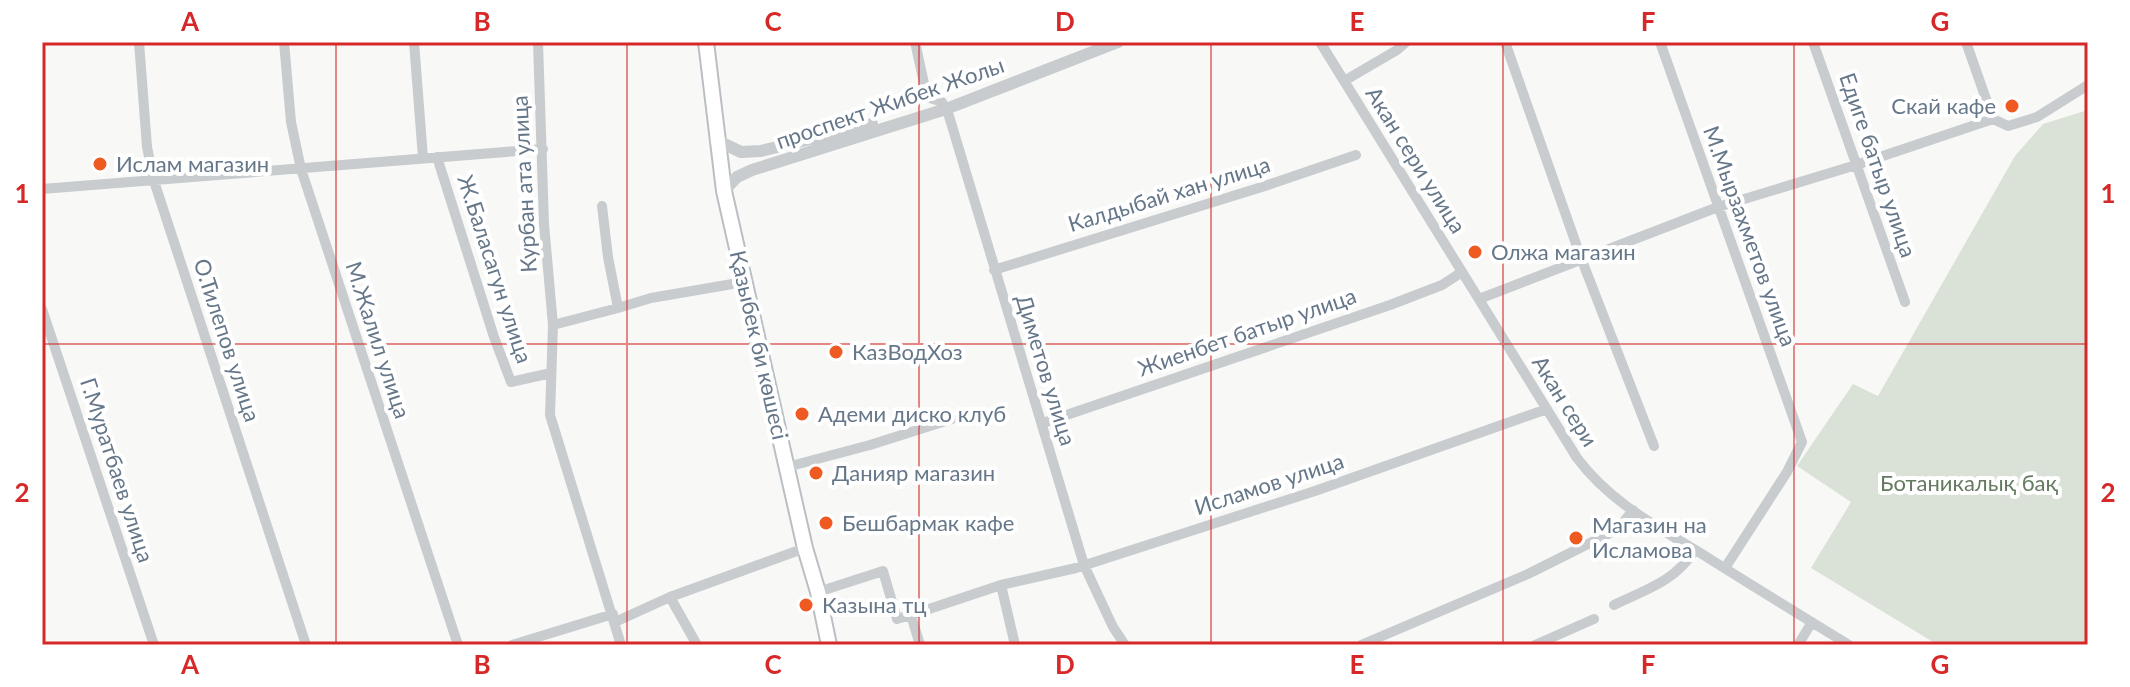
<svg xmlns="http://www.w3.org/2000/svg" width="2130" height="687" font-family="Lato,sans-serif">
	<rect width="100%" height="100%" fill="#f8f9f6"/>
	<!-- green -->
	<path fill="#dae1d6" d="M2088,110V645H1938L1811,568L1851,502L1797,466L1853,384L1878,396L2015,156L2043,124Z"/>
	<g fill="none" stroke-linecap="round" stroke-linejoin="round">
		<!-- secondary casing -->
		<g stroke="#babfc4" stroke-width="18">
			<path id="secondary" d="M706,42L724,191L805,548L818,592L829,645"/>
		</g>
		<!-- minor -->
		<path stroke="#c8cccf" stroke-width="10" d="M139,42L147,147L154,181L306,645
			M284,42L291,122L301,169L458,645
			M414,42L423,158
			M538,42L544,224L553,325L550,415L621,645
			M915,42L927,97L942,102L949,116L1084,565L1113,627L1125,645
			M1320,42L1577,458C1610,502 1656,526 1702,554C1751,585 1800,615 1849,645
			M1505,42L1581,258L1654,446
			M1660,42L1802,442L1787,472L1725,568
			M1813,42L1905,302
			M1966,42L1993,119
			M1344,81L1397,50L1406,42
			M437,157L494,337L511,382L551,373
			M42,189L543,149
			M602,206L608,257L618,308L651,298L744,282
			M994,270L1265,186L1356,155
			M1479,299L1718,207L1856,165L1993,119L2008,126L2037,117L2088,85
			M42,309L154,645
			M553,325L618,308
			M1043,423L1390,305L1442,285L1462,272
			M787,467L870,445L952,419
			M1001,585L1015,645
			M818,592L883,571L897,619L911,615L920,645
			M670,597L805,548
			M1614,605C1647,589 1674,582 1695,550
			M911,615L1001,585L1076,568L1315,491L1547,409
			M615,622L670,597L697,645
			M512,645L613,614
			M1361,645L1528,574L1618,529L1633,510
			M1535,645L1594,619
			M1798,645L1812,622"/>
		<!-- tertiary -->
		<path stroke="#c8cccf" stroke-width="12" d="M716,140L741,152L761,151L872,124
			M724,191L737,177L752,170L946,109L1118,42"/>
		<!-- secondary -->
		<use href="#secondary" stroke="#fff" stroke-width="14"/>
	</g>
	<!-- grid -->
	<path fill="none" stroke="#d62828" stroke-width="2" stroke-opacity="0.55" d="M336,42V645M627,42V645M919,42V645M1211,42V645M1503,42V645M1794,42V645M42,344H2088"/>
	<!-- markers -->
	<g fill="#ee5a21" stroke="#fff" stroke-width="3">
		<circle cx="2012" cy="106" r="8"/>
		<circle cx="100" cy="164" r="8"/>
		<circle cx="1475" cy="252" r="8"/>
		<circle cx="836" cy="352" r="8"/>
		<circle cx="802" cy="414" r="8"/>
		<circle cx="816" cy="473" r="8"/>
		<circle cx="826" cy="523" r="8"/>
		<circle cx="1576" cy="538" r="8"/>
		<circle cx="806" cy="605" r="8"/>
	</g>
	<g text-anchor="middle" stroke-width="8" stroke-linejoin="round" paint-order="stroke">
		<!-- street labels -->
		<g font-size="22" fill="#667789" stroke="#fff">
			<text transform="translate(890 103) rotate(-19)" y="8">проспект Жибек Жолы</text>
			<text transform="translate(1416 160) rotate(58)" y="8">Акан сери улица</text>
			<text transform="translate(1878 165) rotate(71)" y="8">Едиге батыр улица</text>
			<text transform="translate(524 184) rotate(-93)" y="8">Курбан ата улица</text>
			<text transform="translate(1169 194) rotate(-17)" y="8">Калдыбай хан улица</text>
			<text transform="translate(1750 236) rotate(70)" y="8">М.Мырзахметов улица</text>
			<text transform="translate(495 269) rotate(72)" y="8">Ж.Баласагун улица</text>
			<text transform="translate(1247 332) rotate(-19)" y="8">Жиенбет батыр улица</text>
			<text transform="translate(227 340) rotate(72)" y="8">О.Тилепов улица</text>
			<text transform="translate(378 340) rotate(72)" y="8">М.Жалил улица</text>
			<text transform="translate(759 345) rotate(77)" y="8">Қазыбек би көшесі</text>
			<text transform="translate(1046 370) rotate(73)" y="8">Диметов улица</text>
			<text transform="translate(1565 401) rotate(58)" y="8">Акан сери</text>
			<text transform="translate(117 470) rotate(72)" y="8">Г.Муратбаев улица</text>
			<text transform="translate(1269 484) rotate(-18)" y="8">Исламов улица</text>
		</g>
		<!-- poi labels -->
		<g font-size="22" fill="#667789" stroke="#fff" text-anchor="start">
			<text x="1996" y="114" text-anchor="end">Скай кафе</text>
			<text x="116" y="172">Ислам магазин</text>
			<text x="1491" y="260">Олжа магазин</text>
			<text x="852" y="360">КазВодХоз</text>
			<text x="818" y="422">Адеми диско клуб</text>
			<text x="832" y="481">Данияр магазин</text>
			<text x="842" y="531">Бешбармак кафе</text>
			<text x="1592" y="533">Магазин на<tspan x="1592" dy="25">Исламова</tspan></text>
			<text x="822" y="613">Казына тц</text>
		</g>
		<!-- park labels -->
		<g font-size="22" fill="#657a61" stroke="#fff">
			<text x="1969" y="491">Ботаникалық бақ</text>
		</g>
	</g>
	<!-- border -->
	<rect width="2130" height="687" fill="none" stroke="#ffffff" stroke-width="88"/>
	<rect x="44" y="44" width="2042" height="599" fill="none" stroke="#d62828" stroke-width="3"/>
	<g font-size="26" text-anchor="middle" font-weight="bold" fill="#d62828">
		<text x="190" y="31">A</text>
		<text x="482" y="31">B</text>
		<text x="773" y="31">C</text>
		<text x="1065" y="31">D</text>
		<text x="1357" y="31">E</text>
		<text x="1648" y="31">F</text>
		<text x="1940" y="31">G</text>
		<text x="22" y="203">1</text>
		<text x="2108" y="203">1</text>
		<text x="22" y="502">2</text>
		<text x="2108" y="502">2</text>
		<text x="190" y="674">A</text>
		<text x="482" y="674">B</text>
		<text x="773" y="674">C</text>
		<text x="1065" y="674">D</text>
		<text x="1357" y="674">E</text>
		<text x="1648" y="674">F</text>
		<text x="1940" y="674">G</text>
	</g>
</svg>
